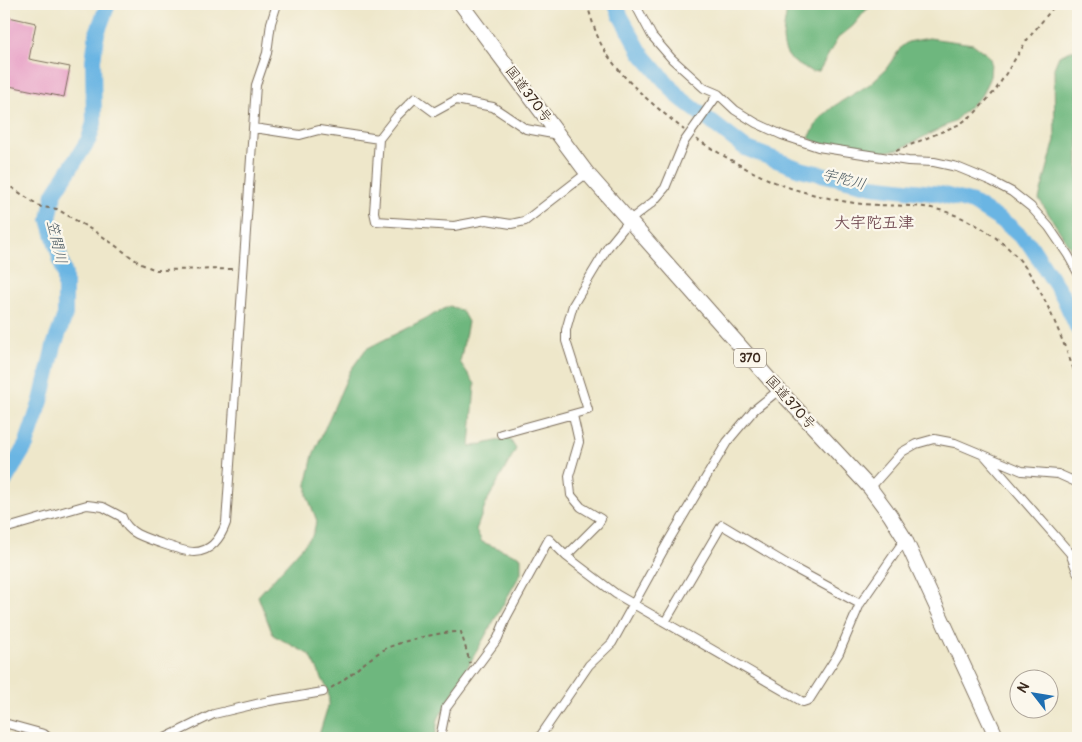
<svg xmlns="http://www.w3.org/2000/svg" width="1082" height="742" font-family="Pangolin,'Klee One',sans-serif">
	<rect width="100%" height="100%" fill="#fbf7ec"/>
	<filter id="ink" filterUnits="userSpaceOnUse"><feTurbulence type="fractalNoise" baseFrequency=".02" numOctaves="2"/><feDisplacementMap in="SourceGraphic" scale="10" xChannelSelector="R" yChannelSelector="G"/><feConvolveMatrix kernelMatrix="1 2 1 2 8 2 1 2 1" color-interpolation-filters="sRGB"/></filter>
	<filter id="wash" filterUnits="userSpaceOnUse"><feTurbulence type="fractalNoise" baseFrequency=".0096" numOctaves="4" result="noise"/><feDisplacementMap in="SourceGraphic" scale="20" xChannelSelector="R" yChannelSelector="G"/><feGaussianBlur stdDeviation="1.12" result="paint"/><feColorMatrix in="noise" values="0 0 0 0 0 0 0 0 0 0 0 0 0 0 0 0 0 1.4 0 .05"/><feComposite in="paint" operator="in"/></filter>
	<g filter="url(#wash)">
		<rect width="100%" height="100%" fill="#eee7ca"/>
		<!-- forest -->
		<path fill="#6eb77e" stroke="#54704e" d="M787,4H876L866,10L853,26L838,38L819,71L812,72C806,68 794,64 789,57C777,41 787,22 787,4Z
			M929,38L973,44L989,56L991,62L990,77L981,96L953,122L900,149L883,152L818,143L809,138L819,119L834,106L870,84L886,69L902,46L908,42Z
			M1078,48V260L1039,199L1055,140L1054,68L1059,56Z
			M450,306L462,311L468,322L460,362L475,384L470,447L509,438L516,449L486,503L476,530L482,542L521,557V573L438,719L435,738H318L329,703L328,690L310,655L273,635L258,596L312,536L317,521L307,495V482L313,455L350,371L366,349Z"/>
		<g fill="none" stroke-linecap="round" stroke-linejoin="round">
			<!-- river -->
			<path stroke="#6bb5e3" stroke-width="16" d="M616,4L620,15L641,53L679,97L745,148L800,169L872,186L940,194L973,203L1008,225L1030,245L1063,296L1078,329
				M4,482L26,445L41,401L54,346L65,315V275L49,219L54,194L89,139L94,123L93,60L97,33L108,4"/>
		</g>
		<g id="blocks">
			<!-- building -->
			<path fill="#e699c3" d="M4,16L36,23L29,59L70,67L64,97L4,85V60L8,41L4,40Z"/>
		</g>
	</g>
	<g filter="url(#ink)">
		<use href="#blocks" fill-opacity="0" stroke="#7a6c5a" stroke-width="1"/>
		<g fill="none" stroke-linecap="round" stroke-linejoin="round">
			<!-- street casing -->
			<g stroke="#7a6c5a" stroke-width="10">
				<path id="street" d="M635,4L652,36L672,59L704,88L718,94L735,110L756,123L782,135L818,147L908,161L934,162L957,167L991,181L1012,192L1031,207L1049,227L1068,255L1078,273
					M254,128L300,135L319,130L379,139
					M558,135L526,129L493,107L456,100L434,112L415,98L397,116L379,139L374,212L376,221L454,226L486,220L511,224L525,221L587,173
					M501,434L588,410L566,341V330L573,305L608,247L630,220L653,202L665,188L684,142L718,94
					M986,457L1070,553L1078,574
					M870,488L902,452L916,444L934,439L955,443L1022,471L1058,474L1078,483
					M4,529L87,505L103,507L122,517C124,524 131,531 137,534C147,539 184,552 194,552C211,552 221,537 226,523L256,85L267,53L271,23L277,4
					M566,556L598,524L601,519L581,507L571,495L569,476L579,442L573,415
					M665,622L722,525L790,566L860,604
					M4,723L44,734L49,738
					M165,738L214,714L269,701L323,692
					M440,738L446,708L498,638L507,616L549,539L566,556L616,594L803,702L809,700L839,653L860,604L905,539
					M539,738L589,665L612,643L669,540L727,442L754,410L779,390"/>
			</g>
			<!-- highway casing -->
			<g stroke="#7a6c5a" stroke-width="16">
				<path id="highway" d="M461,4L587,173L779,390L870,488L890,515L905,539L997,738"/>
			</g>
			<!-- path -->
			<path stroke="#7a6c5a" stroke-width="2" stroke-dasharray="4 4" stroke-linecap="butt" d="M587,4C591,17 595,32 601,44C620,79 654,105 684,130
				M696,139C729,159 762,180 800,191C820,196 842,202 863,204C883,206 904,205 924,207C957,211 993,231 1016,256C1044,286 1062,341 1078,380
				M896,151L960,124L975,113L995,91L1027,40L1056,4
				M4,185L11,187L41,207L57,209L102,236L141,264L156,270L236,269
				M331,688C350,677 365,660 385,649C400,641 443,631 461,632L470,663"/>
			<!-- street -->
			<use href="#street" stroke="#fff" stroke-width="8"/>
			<!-- highway -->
			<use href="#highway" stroke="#fff" stroke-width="14"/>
		</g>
	</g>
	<g text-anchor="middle" stroke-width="4.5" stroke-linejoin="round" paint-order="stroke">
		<!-- shield labels -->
		<rect fill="#fbf7ec" stroke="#75685c" stroke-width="1" x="734" y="348.5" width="32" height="19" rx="4"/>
		<g font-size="12" font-weight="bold" fill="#3b2a1e">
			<text x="750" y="362">370</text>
		</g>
		<!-- street labels -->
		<g font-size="14" fill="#3b2a1e" stroke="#fbf7ec">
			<text transform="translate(529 94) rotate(53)" y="5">国道370号</text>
			<text transform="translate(791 402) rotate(48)" y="5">国道370号</text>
		</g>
		<!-- water labels -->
		<g font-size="15" font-style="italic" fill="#4c5b63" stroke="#fbf7ec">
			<text transform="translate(844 179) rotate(14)" y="5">宇陀川</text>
			<text transform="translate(57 242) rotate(77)" y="5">笠間川</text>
		</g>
		<!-- quarter labels -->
		<g font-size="16" font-weight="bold" fill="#775158" stroke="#fbf7ec">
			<text x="874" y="228">大宇陀五津</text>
		</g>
	</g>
	<!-- margin -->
	<rect width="1082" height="742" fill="none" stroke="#fbf7ec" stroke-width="20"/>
	<!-- north arrow -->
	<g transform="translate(1034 694) rotate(301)"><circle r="24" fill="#fbf7ec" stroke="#aea59a"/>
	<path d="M0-4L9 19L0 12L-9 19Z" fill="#1f6fb2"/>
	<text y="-8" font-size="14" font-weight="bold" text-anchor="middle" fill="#3b2a1e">N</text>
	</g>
</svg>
